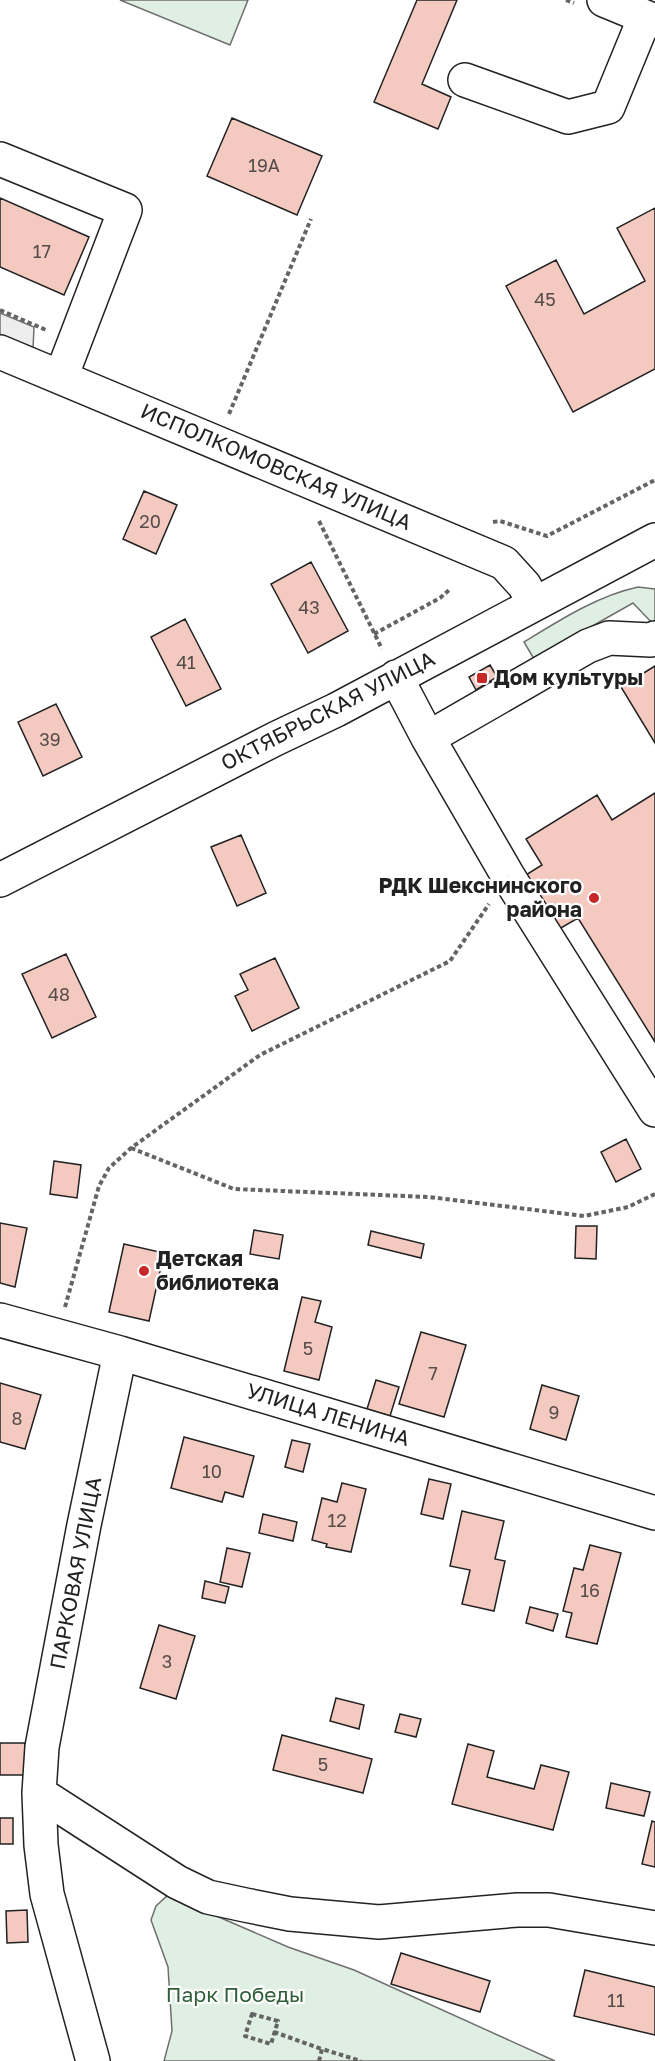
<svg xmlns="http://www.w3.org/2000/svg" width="655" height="2061" font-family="'Golos Text',sans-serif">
	<rect width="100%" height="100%" fill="#fff"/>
	<!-- green -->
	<path fill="#e0efe3" stroke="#6f6f6f" stroke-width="1.5" d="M120,0H248L230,45Z
		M638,587L655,589V626L633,603L534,659L524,642C560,620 597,596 638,587Z
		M168,1895L288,1947L354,1970L555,2061H164L172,2031L168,1967L151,1920L156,1906Z"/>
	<!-- parking -->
	<path fill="#ededed" stroke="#6f6f6f" stroke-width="1.5" d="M0,313L34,327L33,349L0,335Z"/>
	<!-- building -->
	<path fill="#f3c9c0" stroke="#222" stroke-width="1.5" d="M417,0H457L422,84L451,97L438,129L374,102Z
		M232,118L322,156L297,215L207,176Z
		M0,198L89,237L64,295L0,267Z
		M655,208V369L573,412L506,286L556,260L584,314L645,281L617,228Z
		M144,491L177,505L156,554L123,539Z
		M311,562L348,631L308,653L271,584Z
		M185,619L221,689L186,706L151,637Z
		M490,665L497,677L476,690L469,677Z
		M655,666V743L621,687Z
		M56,704L82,757L43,776L18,722Z
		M655,793V1042L578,918L554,932L521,878L542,865L526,839L597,795L612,820Z
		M241,835L266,893L237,906L211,847Z
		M66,954L96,1017L52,1038L22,974Z
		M275,958L299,1008L252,1031L235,996L248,990L240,974Z
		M626,1139L641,1169L616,1182L601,1152Z
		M54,1161L81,1165L77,1198L50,1194Z
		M0,1223L27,1228L15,1287L0,1283Z
		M576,1226H597L596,1259L575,1258Z
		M254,1230L283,1235L279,1259L250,1254Z
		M371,1231L424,1244L421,1258L368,1245Z
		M124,1244L164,1253L149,1321L109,1312Z
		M302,1297L321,1301L315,1322L332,1327L319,1380L284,1371Z
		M421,1332L466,1345L444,1417L399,1404Z
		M376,1380L399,1387L390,1416L367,1409Z
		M0,1383L41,1395L25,1449L0,1442Z
		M542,1385L579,1396L566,1440L530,1429Z
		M184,1437L254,1456L243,1497L225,1492L222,1502L171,1488Z
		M292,1440L310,1444L303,1472L285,1467Z
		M429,1479L451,1484L443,1519L421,1514Z
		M342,1483L366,1489L351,1552L326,1547L327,1544L312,1540L322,1498L337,1502Z
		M462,1511L504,1521L495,1559L505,1561L494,1611L462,1604L470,1570L450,1566Z
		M263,1514L297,1522L293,1541L259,1533Z
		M590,1545L621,1553L597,1644L566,1637L572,1613L563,1611L574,1568L583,1570Z
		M227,1548L250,1553L242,1587L220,1582Z
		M205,1581L229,1587L225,1603L202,1598Z
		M530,1607L558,1614L553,1631L526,1623Z
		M159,1625L195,1636L176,1699L140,1688Z
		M336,1698L364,1705L359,1729L330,1721Z
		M400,1714L421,1719L416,1737L395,1732Z
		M282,1735L372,1759L363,1793L273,1770Z
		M0,1743H25V1775H0Z
		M468,1744L494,1751L487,1777L534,1789L541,1765L569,1772L553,1830L452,1804Z
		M611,1783L650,1792L644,1816L606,1808Z
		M0,1818H13V1844H0Z
		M652,1821L655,1822V1867L642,1864Z
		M27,1910L28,1942L7,1943L6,1911Z
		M401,1953L490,1981L480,2012L391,1984Z
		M585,1970L655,1987V2035L574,2016Z"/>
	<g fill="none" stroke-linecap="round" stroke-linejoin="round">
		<!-- minor casing -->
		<g stroke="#222" stroke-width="36">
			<path id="minor" d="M604,0L655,21
				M465,80L568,117L608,107L645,17
				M0,159L125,210L61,377
				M0,352L504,563L524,585L535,604
				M396,677L428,738L508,876L655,1110
				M428,738L588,646L609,638L651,640L655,638
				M0,880L275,739L336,710L655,540
				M0,1320L120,1353L655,1513
				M39,1793L177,1882L208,1897L245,1905L290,1914L379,1922L517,1910H549L655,1928
				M93,2061L47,1894L41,1845L39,1793L42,1747L84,1525L120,1353"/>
		</g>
		<!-- path -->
		<path stroke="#646464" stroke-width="4" stroke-dasharray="4.5 3" stroke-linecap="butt" d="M566,0L574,3
			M0,310L46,330
			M229,414L311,219
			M319,521L382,649
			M493,522L500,521L547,536L655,480
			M374,634L440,598L449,590
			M131,1148L234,1189L429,1197L584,1216L628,1207L655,1194
			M65,1307L99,1186L109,1168L131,1148L260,1055L450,961L489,904
			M252,2014L278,2021L271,2044L245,2036Z
			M274,2032L322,2049
			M319,2061L322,2049L361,2061"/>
		<!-- minor -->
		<use href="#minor" stroke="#fff" stroke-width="33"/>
	</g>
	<!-- markers -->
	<g fill="#c62828" stroke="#fff" stroke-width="2">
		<rect x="476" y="672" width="12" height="12" rx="3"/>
		<circle cx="594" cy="898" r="6"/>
		<circle cx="144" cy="1271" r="6"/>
	</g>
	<g text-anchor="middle" stroke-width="4.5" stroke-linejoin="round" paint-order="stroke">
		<!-- number labels -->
		<g font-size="18" fill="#564c4a">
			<text x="264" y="172">19А</text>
			<text x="42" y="258">17</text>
			<text x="545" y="306">45</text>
			<text x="150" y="528">20</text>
			<text x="309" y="614">43</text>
			<text x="186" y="669">41</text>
			<text x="50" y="746">39</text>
			<text x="59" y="1001">48</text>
			<text x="308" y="1355">5</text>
			<text x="433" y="1380">7</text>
			<text x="554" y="1419">9</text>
			<text x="17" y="1425">8</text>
			<text x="212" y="1478">10</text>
			<text x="337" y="1527">12</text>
			<text x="590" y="1597">16</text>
			<text x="167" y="1668">3</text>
			<text x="323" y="1771">5</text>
			<text x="616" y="2007">11</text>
		</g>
		<!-- street labels -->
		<g font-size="21" fill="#222" stroke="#fff">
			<text transform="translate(276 467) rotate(23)" y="7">ИСПОЛКОМОВСКАЯ УЛИЦА</text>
			<text transform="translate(328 711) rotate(-27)" y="7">ОКТЯБРЬСКАЯ УЛИЦА</text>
			<text transform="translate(328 1415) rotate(17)" y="7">УЛИЦА ЛЕНИНА</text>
			<text transform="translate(76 1573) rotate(-79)" y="7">ПАРКОВАЯ УЛИЦА</text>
		</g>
		<!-- poi labels -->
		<g font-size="21" font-weight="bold" fill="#222" stroke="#fff" text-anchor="start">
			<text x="494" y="685">Дом культуры</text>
			<text x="582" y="893" text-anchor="end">РДК Шекснинского<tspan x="582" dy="24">района</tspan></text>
			<text x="156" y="1266">Детская<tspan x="156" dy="24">библиотека</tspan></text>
		</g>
		<!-- park labels -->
		<g font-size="21" fill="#2f5e38" stroke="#fff">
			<text x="235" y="2002">Парк Победы</text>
		</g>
	</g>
</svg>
